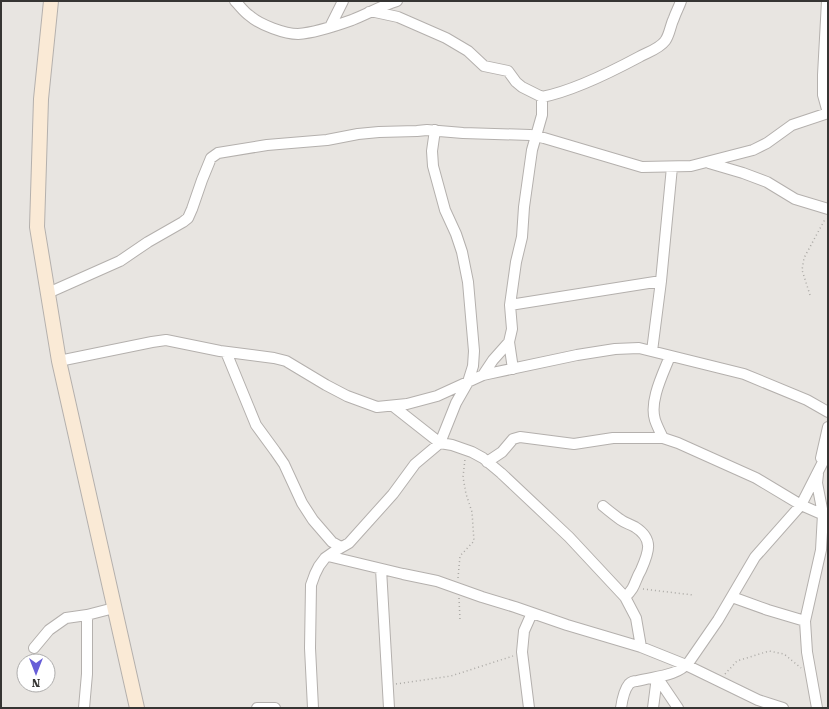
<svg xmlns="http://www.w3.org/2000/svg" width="829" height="709" font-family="'Roboto Serif',serif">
	<rect width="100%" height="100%" fill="#e8e5e1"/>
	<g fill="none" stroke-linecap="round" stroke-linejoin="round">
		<!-- street casing -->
		<g stroke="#b4b0ad" stroke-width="12">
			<path id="street" d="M235,1C240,6 244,12 250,16C260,25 285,34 298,34C312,33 338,25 352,20C367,14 381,6 397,1
				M827,1L823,75V95L828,113
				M369,12H375L398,17L446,38L468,51L484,66L508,71L516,82L522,87L542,97C573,91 611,72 639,57C648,52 659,49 665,41C670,34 670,26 674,18C676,12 679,7 681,1
				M330,27L343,1
				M709,163L743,173L767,182L795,199L828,209
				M48,293L120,261L148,242L183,222L188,218L192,209L202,180L211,158L218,153L267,145L327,140L358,134L379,132L417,131L427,130L463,133L530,135L544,138L642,167L691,166L753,150L767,143L792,125L828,113
				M510,305L661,281
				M652,351L661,281L672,167
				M226,352L256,425L275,451L284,464L302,503L313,520L332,542L341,547
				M670,356C663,374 649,401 655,420C657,426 660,432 663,438L678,443L756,478L801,505L826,516
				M59,361L152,342L166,340L220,351L274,358L286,361L326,385L347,396L377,407L407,404L437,396L483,375L577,355L615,349L639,348L744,374L807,400L828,412
				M513,369L509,342L512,329L510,305L516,262L522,237L524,207L532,150L542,115V97
				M483,375L493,360L509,342
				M393,406L440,443L452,445L472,452L483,458L501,473L569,537L625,597L636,618L641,647
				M821,458L828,427
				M487,462L502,452L513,439L520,437L574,444L613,438H663
				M603,506C609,511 615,516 621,520C625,523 630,524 635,527C654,539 649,552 641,570C634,582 636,587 625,597
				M328,556L403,574L437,581L482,597L515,607L567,625L641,647L686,665L758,700L783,708
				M381,569L389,708
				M732,597L768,610L805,621
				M34,648L49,630L66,618L87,615L114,608
				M657,677L678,708
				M84,708L87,674V615
				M257,708H275
				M313,708L310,648L311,585L315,574L319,566L325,558L335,551L349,543L393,494L415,464L440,443L456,403L468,382L473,366L474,351L468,282L462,252L456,234L445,210L433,166L432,151L435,130
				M529,708L522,652L524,631L532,613
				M621,708C622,701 624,690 629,684C631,682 634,681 637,681C655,676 676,677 689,662L718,620L755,557L801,505L828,452
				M653,708L657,677
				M817,708L807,652L805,621L821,550L823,514L817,483L818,474"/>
		</g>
		<!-- secondary casing -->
		<g stroke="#b4b0ad" stroke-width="16">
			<path id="secondary" d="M51,1L41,99L37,227L59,361L137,708"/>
		</g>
		<!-- path -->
		<path stroke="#aba9a5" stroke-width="1.5" stroke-dasharray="1 3" stroke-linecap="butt" d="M810,295L802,270L804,258L824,221L827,219
			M458,578L460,556L474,541L472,512L466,494L463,477L465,459
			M643,589L693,595
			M459,598L460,620
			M725,674L737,661L769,651L784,654L801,668
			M396,684L451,676L513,656"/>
		<!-- street -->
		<use href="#street" stroke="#fff" stroke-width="10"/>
		<!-- secondary -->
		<use href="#secondary" stroke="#faead6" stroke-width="14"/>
	</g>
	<!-- border -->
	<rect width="829" height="709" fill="none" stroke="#363533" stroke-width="4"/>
	<!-- north arrow -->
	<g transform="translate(36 673) rotate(180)"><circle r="19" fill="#ffffff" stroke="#afaead"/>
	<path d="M0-3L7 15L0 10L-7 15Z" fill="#675ed7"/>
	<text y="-6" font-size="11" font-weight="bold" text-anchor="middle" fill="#363533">N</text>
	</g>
</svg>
